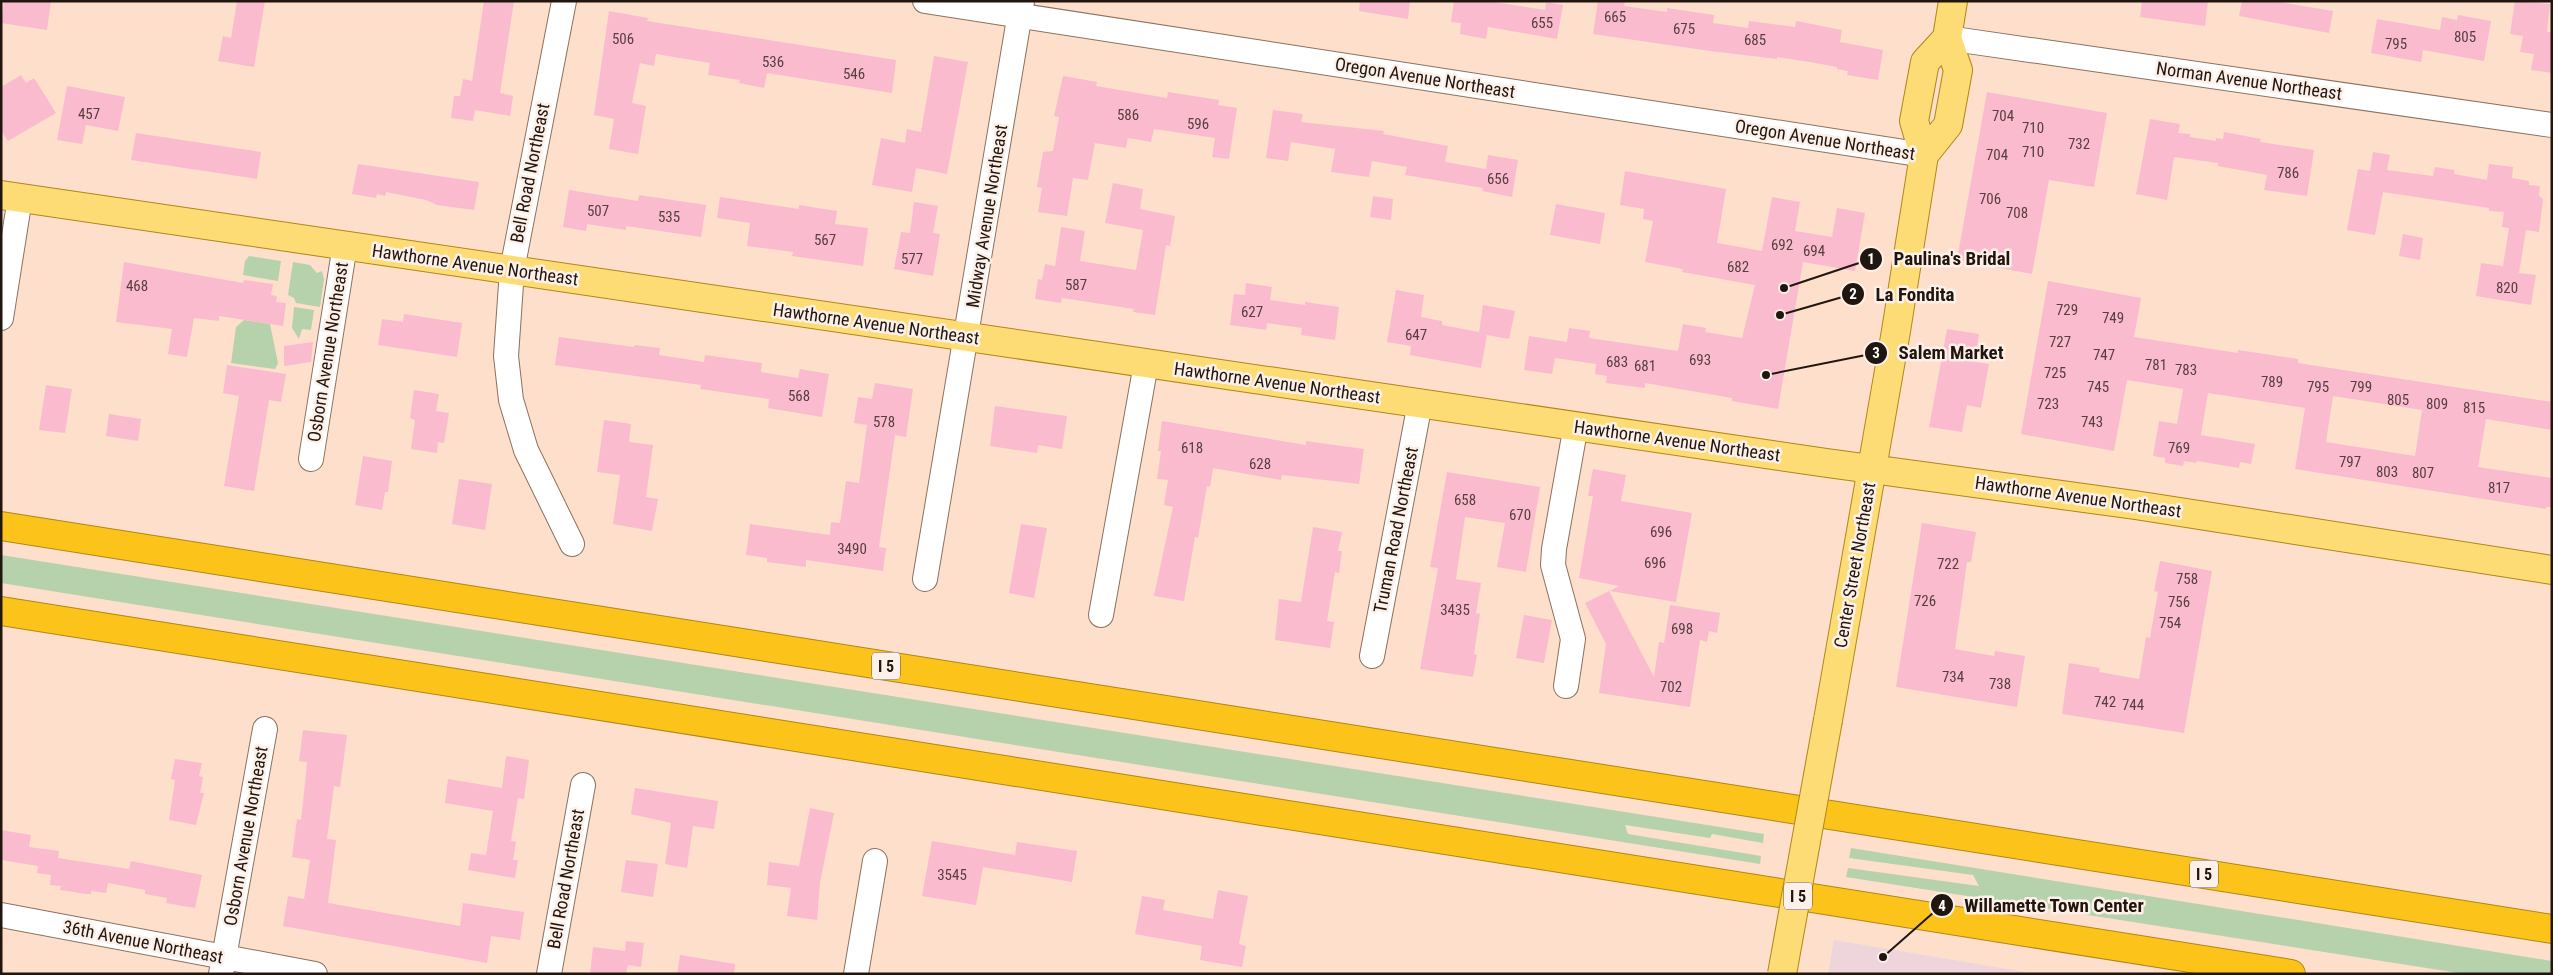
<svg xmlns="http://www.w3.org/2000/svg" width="2553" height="975" font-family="'Roboto Condensed',sans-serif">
	<rect width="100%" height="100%" fill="#fedfcb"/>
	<!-- commercial -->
	<path fill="#eed4db" d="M1834,940L2037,974H1828Z"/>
	<!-- green -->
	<path fill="#b5d2ad" d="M249,256L281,261L278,281L243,275L245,261Z
		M293,262L310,265L317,273L322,271L324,279L320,307L296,303L294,298L288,295Z
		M294,307L314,310L311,330L302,329L299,339L292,328Z
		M244,320L270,324L278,363L275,369L231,363L236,327Z
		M1,555L1764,834L1763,843L1712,834L1710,838L1625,825L1628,834L1761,856L1760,864L1,583Z
		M1851,848L2552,961V974H2465L1846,877L1848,868L1979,886L1973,875L1849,858Z"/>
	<!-- building -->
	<path fill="#fabbcf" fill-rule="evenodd" d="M4,1H51L47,30L1,23Z
		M237,1H265L254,67L218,61L223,36L231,38Z
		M484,1H514L500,93L513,96L510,116L475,110L473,121L451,118L454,96H460L463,79L472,81Z
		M1360,1H1410L1408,19L1359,11Z
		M1454,1H1487L1545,10L1546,2L1563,5L1557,39L1488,27L1486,39L1460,34L1461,23L1451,22Z
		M1598,1H1625L1624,6L1667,12V8L1714,15L1713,23L1748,28L1749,21L1795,27L1796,21L1842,30L1840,42L1883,50L1878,80L1847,75L1848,71L1837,69V67L1810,62L1777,57V59L1710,51L1593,34Z
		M2142,1H2208L2205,26L2140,17Z
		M2242,1H2273L2333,11L2329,33L2239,16Z
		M2515,1L2550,4L2547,32H2552V73L2531,70L2534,54L2520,52L2523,36L2510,34Z
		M609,11L648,18L647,21L896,60L892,93L767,73L764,88L739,83L740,80L708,75L710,63L656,54L654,66L640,63L632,103L646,106L638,154L609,149L614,119L594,115Z
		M2458,15L2491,21L2484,61L2423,50L2421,62L2371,53L2377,19L2440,30L2442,17L2457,20Z
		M934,56L968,62L947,174L916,168L912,192L872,185L881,138L905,143L907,129L921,132Z
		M21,75L26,83L34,78L56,113L8,141L1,130V87Z
		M1063,76L1097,82L1096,86L1167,98L1168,92L1219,100L1218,105L1237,108L1229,159L1212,157L1215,138L1154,129L1151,142L1128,138L1126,148L1095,143L1088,180L1073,178L1067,216L1038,212L1042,188L1037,187L1043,152L1053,151L1059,117L1054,116Z
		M67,86L125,97L118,131L86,125L82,144L57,140Z
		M1987,92L2107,113L2094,187L2049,180L2032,274L1957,260Z
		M1273,110L1303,114L1301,122L1384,131L1383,134L1448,146L1445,162L1486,169L1488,155L1518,160L1512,197L1482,191L1483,188L1405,175L1407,167L1372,161L1369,177L1331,172L1335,149L1291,142L1288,161L1266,158Z
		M2150,119L2180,124L2178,133L2190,134V137L2216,141V138L2223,139L2224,132L2261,139L2260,142L2314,150L2307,196L2264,190L2267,175L2218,166V163L2174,157L2167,200L2136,194Z
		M136,133L261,152L257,179L131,160Z
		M2373,152L2390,155L2387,170L2433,176L2435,167L2454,170V174L2487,180L2489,164L2513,167L2512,178L2529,181V185L2540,186L2539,196L2543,199L2539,232L2526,230L2519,273L2536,275L2531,305L2476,296L2481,263L2503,266L2509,228L2502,227L2504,212L2489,211V208L2383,192L2375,235L2347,230L2358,169L2370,171Z
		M358,164L479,182L474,210L437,205L426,200L386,192L385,196L377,194L376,198L352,194Z
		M1625,171L1726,189L1717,243L1762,251L1772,197L1800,202L1795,231L1832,237L1837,208L1865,213L1855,271L1803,262L1778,409L1732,401V398L1645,383V388L1606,383L1607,376L1595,374L1596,364L1555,358L1552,374L1524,370L1529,336L1567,342L1569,328L1590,331L1589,338L1678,351L1683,324L1706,328L1705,332L1742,338L1755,285L1682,272L1683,269L1645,262L1653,221L1643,219L1644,209L1620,205Z
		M1113,183L1143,189L1140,209L1175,216L1170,246L1166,245L1155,315L1133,312L1134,309L1062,298L1061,303L1035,299L1038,279L1042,280L1045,264L1055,266L1061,227L1085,231L1080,261L1136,270L1143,230L1105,223Z
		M569,190L638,201L639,195L706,205L701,237L626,226V230L587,224L586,231L563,227Z
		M1373,196L1393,199L1391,220L1370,217Z
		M720,197L799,209V205L837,211L835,224L868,228L863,266L792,256L793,252L747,246L750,223L717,218Z
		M914,202L938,206L933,233L940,234L933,276L894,269L901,232L910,233Z
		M1556,204L1605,213L1600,244L1550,235Z
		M2403,234L2423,238L2420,260L2399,256Z
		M124,262L243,283L244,280L273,284L271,295L277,296L276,302L286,303L283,326L219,316V321L194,318L187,357L168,354L172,329L116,322Z
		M2048,281L2141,298L2134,337L2238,353V350L2298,359V363L2552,402V430L2486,419L2478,467L2552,478V507H2546V509L2295,469L2305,408L2208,393L2201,435L2255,444L2251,464L2240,462L2239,468L2197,461L2196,463L2184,461L2183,466L2165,463V458L2153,456L2159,421L2177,424L2183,389L2127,380L2114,451L2021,434ZM2333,396L2422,410L2415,456L2326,442Z
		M1246,283L1272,287L1270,300L1305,305V302L1339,307L1335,340L1301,335L1302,328L1267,323L1266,330L1230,325L1234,294L1245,295Z
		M1396,290L1424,295L1421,317L1442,321V325L1479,332L1483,305L1515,311L1509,339L1487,335L1481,368L1410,355L1411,346L1387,342Z
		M404,314L462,323L457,357L378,345L382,319L403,322Z
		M1947,329L1979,334L1975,362L1989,364L1981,408L1967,405L1962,432L1929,427Z
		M559,337L634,347L635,345L660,348L659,355L704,362L705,355L762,363L761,372L798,378L800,369L829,374L822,417L768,408L769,399L700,389L701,385L555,365Z
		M313,342L311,362L284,366V346Z
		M227,365L286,374L281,402L269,400L254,491L224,486L239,396L223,393Z
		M875,383L913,389L906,437L895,435L879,547L886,548L883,571L806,560V567L767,562V558L746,555L750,524L830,535L831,522L840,523L846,481L859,483L867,425L854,423L858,397L872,399Z
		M46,385L72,389L65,433L39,430Z
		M414,390L439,394L436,411L449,413L444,443L438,442L437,453L411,449L415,420L410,418Z
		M995,406L1067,416L1062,449L1038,445L1037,453L990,446Z
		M109,414L141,419L138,441L106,436Z
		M604,420L631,424L629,442L653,445L646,497L658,499L652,531L613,524L620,475L597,472Z
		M1162,421L1306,445V441L1364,449L1359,484L1282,475L1281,480L1213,468L1210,487L1207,486L1198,538L1195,537L1184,601L1154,596L1173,507L1164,505L1168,480L1157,479L1161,451H1158Z
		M363,456L392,461L388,492H385L382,510L355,505Z
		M1593,469L1626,475L1621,501L1692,513L1676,602L1610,591L1619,586L1579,578L1593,496H1588Z
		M1447,472L1540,487L1526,572L1497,567L1505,523L1465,517L1456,579L1481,583L1476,613L1480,614L1474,654L1477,655L1473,677L1420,669L1438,568L1430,567Z
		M459,479L492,484L485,530L452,524Z
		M1922,523L1976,532L1971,562H1967L1955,649L1994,656L1995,651L2025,656L2017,707L1896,687Z
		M1021,524L1047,528L1034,598L1009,593Z
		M1313,527L1342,532L1338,551H1342L1339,573L1335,572L1327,621L1334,622L1330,648L1275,640L1279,599L1301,602Z
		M2160,561L2212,571L2184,733L2062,714L2069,663L2100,668L2099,672L2139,679L2146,637L2150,638L2158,592L2154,591Z
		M1609,591L1654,677L1659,642L1664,643L1670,605L1720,613L1717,633L1709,631L1707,642L1700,640L1690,707L1599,693L1606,644L1585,603Z
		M1524,615L1552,620L1544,663L1516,658Z
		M303,730L347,735L340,787L334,786L327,839L336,840L328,903L460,926L463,903L524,912L520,940L491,936L487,963L283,926L288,896L304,899L310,860L292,857L297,819L301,820L305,783L307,762L299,761Z
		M506,756L529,760L524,799L518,798L511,841L516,842L513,860H518L515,878L468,870L471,853L486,855L493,811L445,803L448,779L502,788Z
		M175,759L202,763L199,776L203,777L200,793H204L196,825L169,820L175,780L171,779Z
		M635,788L718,801L714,829L693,826L687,868L665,864L671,823L631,814Z
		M810,808L834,813L820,883L817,920L787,916L791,888L767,885L769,862L799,866Z
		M1,830L31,835L29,847L59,851L58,858L129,869L131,861L202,875L195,908L166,903L167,898L145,894V890L108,883L106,893L91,891V894H86L60,890L61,886L50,885L51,875L37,873L38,866L1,860Z
		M932,841L1015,855L1017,842L1077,851L1072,882L983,867L976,905L922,896Z
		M626,860L658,864L653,897L621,892Z
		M1218,890L1248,896L1239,944L1246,946L1242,967L1200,960L1202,946L1135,934L1142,896L1165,900L1163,910L1213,919Z
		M626,941L644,943L641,967L628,965L626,974H590L593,947L625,951Z
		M680,955L735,964L734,974H677Z"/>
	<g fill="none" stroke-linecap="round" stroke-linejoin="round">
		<!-- minor casing -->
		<g stroke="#8c715f" stroke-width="26">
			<path id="minor" d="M564,1L512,270L506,356L511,400L526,450L572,544
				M925,1L1924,155
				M1947,38L2552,125
				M1,318L20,198
				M311,459L345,245
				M925,579L1022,1
				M1101,615L1146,364
				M1372,656L1420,403
				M1566,686L1573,639L1553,565L1554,549L1576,425
				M1,915L315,974
				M221,974L265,729
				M549,974L583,785
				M856,974L875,861"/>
		</g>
		<!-- major casing -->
		<g stroke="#af8717" stroke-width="30">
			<path id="major" d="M1924,155L1948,125L1958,70L1947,38L1953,1
				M1,195L1827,463L2135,505L2552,570
				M1828,720L1896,331L1924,155L1914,121L1925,62L1947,38"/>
		</g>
		<!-- highway casing -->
		<g stroke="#af8717" stroke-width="30">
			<path id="highway" d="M1,526L2552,929
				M1,611L2291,974"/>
		</g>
		<!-- minor -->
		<use href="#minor" stroke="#fff" stroke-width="24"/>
		<!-- major -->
		<use href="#major" stroke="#fddc76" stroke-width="28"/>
		<!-- highway -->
		<use href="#highway" stroke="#fcc41b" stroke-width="28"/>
		<!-- major-bridge casing -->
		<g stroke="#af8717" stroke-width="30" stroke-linecap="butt">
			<path id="major-bridge" d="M1782,974L1828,720"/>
		</g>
		<!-- major-bridge -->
		<use href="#major-bridge" stroke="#fddc76" stroke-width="28"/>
	</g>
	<g text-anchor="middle" stroke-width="5" stroke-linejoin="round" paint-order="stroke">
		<!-- number labels -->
		<g font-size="15" fill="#573f3f">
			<text x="1615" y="22">665</text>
			<text x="1542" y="28">655</text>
			<text x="1684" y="34">675</text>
			<text x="2465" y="42">805</text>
			<text x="623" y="44">506</text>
			<text x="1755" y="45">685</text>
			<text x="2396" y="49">795</text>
			<text x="773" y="67">536</text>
			<text x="854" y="79">546</text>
			<text x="89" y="119">457</text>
			<text x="1128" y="120">586</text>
			<text x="2003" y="121">704</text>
			<text x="1198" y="129">596</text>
			<text x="2033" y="133">710</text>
			<text x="2079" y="149">732</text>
			<text x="2033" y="157">710</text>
			<text x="1997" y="160">704</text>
			<text x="2288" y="178">786</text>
			<text x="1498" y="184">656</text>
			<text x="1990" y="204">706</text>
			<text x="598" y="216">507</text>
			<text x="2017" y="218">708</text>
			<text x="669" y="222">535</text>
			<text x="825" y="245">567</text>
			<text x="1782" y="250">692</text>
			<text x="1814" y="256">694</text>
			<text x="912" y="264">577</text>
			<text x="1738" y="272">682</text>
			<text x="1076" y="290">587</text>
			<text x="137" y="291">468</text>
			<text x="2507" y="293">820</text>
			<text x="2067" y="315">729</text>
			<text x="1252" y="317">627</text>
			<text x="2113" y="323">749</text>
			<text x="1416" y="340">647</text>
			<text x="2060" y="347">727</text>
			<text x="2104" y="360">747</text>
			<text x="1700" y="365">693</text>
			<text x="1617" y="367">683</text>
			<text x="2156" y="370">781</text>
			<text x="1645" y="371">681</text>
			<text x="2186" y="375">783</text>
			<text x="2055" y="378">725</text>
			<text x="2272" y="387">789</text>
			<text x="2098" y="392">745</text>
			<text x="2318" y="392">795</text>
			<text x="2361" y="392">799</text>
			<text x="799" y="401">568</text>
			<text x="2398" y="405">805</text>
			<text x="2048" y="409">723</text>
			<text x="2437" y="409">809</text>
			<text x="2474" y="413">815</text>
			<text x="884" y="427">578</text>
			<text x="2092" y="427">743</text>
			<text x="1192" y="453">618</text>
			<text x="2179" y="453">769</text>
			<text x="2350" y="467">797</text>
			<text x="1260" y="469">628</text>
			<text x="2387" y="477">803</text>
			<text x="2423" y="478">807</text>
			<text x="2499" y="493">817</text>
			<text x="1465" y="505">658</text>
			<text x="1520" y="520">670</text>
			<text x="1661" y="537">696</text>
			<text x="852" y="554">3490</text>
			<text x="1655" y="568">696</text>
			<text x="1948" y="569">722</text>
			<text x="2187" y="584">758</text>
			<text x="1925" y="606">726</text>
			<text x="2179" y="607">756</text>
			<text x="1455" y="615">3435</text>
			<text x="2170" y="628">754</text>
			<text x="1682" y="634">698</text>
			<text x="1953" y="682">734</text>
			<text x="2000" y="689">738</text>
			<text x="1671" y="692">702</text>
			<text x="2105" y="707">742</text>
			<text x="2133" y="710">744</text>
			<text x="952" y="880">3545</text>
		</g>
		<!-- shield labels -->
		<g fill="#fdf0e8" stroke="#635750" stroke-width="1">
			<rect x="872" y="652.5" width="28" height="27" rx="4"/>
			<rect x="2190" y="860.5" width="28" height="27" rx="4"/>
			<rect x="1784" y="882.5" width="28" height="27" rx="4"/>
		</g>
		<g font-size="16" font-weight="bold" fill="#21160f">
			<text x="886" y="672">I 5</text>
			<text x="2204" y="880">I 5</text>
			<text x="1798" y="902">I 5</text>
		</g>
		<!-- street labels -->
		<g font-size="18" fill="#21160f" stroke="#fdf0e8">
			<text transform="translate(1425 78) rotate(9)" y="6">Oregon Avenue Northeast</text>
			<text transform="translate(2249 81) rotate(8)" y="6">Norman Avenue Northeast</text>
			<text transform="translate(1825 140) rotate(9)" y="6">Oregon Avenue Northeast</text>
			<text transform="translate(530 173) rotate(-79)" y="6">Bell Road Northeast</text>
			<text transform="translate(987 216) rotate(-81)" y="6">Midway Avenue Northeast</text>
			<text transform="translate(475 265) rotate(8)" y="6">Hawthorne Avenue Northeast</text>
			<text transform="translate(876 324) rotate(8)" y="6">Hawthorne Avenue Northeast</text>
			<text transform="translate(328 352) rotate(-81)" y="6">Osborn Avenue Northeast</text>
			<text transform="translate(1277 383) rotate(8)" y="6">Hawthorne Avenue Northeast</text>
			<text transform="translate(1677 441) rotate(8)" y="6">Hawthorne Avenue Northeast</text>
			<text transform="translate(2078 497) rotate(8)" y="6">Hawthorne Avenue Northeast</text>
			<text transform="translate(1396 530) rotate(-79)" y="6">Truman Road Northeast</text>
			<text transform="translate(1855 565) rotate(-80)" y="6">Center Street Northeast</text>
			<text transform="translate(246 836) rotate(-80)" y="6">Osborn Avenue Northeast</text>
			<text transform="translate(566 879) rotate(-80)" y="6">Bell Road Northeast</text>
			<text transform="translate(143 942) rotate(11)" y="6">36th Avenue Northeast</text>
		</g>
	</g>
	<!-- callouts -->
	<path fill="none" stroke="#21160f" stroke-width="2" d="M1784 288L1871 259M1780 315L1853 294M1766 375L1876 353M1883 957L1942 905"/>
	<g fill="#21160f" stroke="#fdf0e8" stroke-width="2">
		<circle cx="1784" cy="288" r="5"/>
		<circle cx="1780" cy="315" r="5"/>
		<circle cx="1766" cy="375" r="5"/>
		<circle cx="1883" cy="957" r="5"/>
		<circle cx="1871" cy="259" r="12"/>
		<circle cx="1853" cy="294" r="12"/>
		<circle cx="1876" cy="353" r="12"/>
		<circle cx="1942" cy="905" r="12"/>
	</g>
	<g font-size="15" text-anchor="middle" font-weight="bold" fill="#fff">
		<text x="1871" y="264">1</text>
		<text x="1853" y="299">2</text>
		<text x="1876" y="358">3</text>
		<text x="1942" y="911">4</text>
	</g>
	<g font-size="19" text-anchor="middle" font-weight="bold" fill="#21160f" stroke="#fdf0e8" stroke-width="5" stroke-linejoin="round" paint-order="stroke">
		<text x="1952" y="265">Paulina's Bridal</text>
		<text x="1915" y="301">La Fondita</text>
		<text x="1951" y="359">Salem Market</text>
		<text x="2054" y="912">Willamette Town Center</text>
	</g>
	<!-- border -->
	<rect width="2553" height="975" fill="none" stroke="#21160f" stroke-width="5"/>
</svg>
